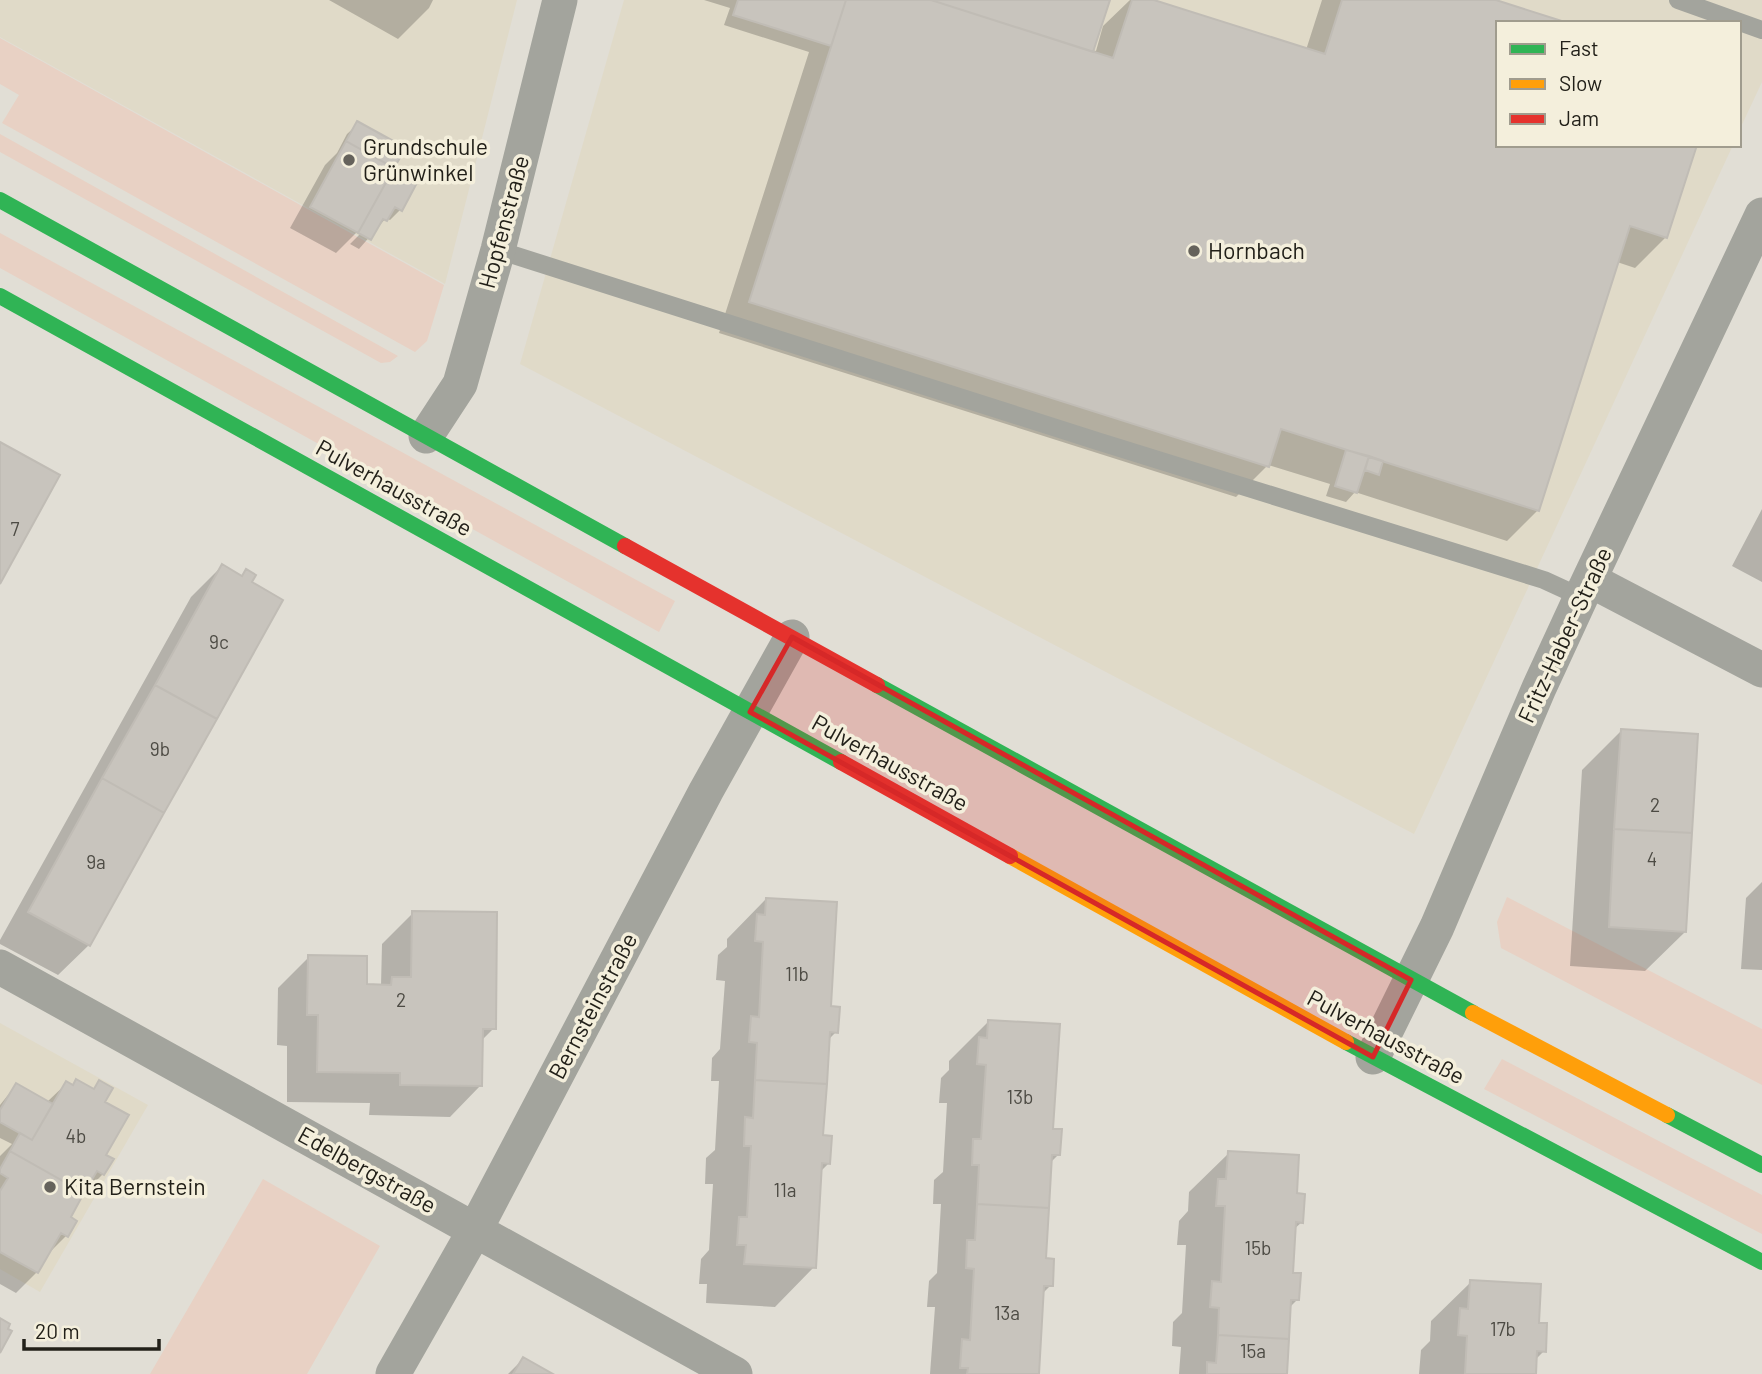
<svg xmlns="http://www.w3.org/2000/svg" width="1762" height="1374" font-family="Barlow,sans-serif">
	<rect width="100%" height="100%" fill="#e1ded5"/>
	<!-- built -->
	<path fill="#e0dac8" d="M0,0H517L445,284L0,37Z
		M624,0H1762V82L1739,131V23H1498V145H1733L1414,834L520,364Z
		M0,1023L148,1105L40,1292L0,1269Z"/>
	<!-- green -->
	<path fill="#e8d1c4" d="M0,38L444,285L427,341L415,352L2,123L19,95L0,84Z
		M0,134L398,356L390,362L381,363L0,152Z
		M0,233L675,601L659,632L0,268Z
		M1507,897L1762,1029V1085L1501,948L1497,922Z
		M1502,1059L1762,1195V1234L1484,1089Z
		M263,1179L380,1246L307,1374H150Z"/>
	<!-- shadow -->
	<path fill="#0003" d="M329,0H433L429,8L398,39Z
		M704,0H1108L1092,50L1096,51L1103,26L1130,0H1148L1306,50L1322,0H1490L1498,23V145L1666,237L1635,268L1617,262L1538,510L1507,541L1355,492L1346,502L1326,496L1330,484L1268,465L1236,497L719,333L809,52L724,25L730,8Z
		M358,124L392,169L415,182L400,210L390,220L386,218L359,249L350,244L363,231H358L336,253L290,228L325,165L337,153L347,134Z
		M1762,509V582L1732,566Z
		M222,566L240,577L246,571L89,945L58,975L0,944V940L191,597Z
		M1621,731L1685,932L1645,971L1570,966L1582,770Z
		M1762,882V970L1741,969L1746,898Z
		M766,899L829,1007L836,1032L827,1041L822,1137L829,1163L820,1172L814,1267L775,1307L706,1303L707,1284H699L701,1259L709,1250L713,1184H705L706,1158L715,1150L719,1081H711L712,1058L720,1049L725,981L716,980L718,955L727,947V939Z
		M413,913L494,1028L481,1041L480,1086L450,1117L369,1115L370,1103L287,1102V1046L277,1045L278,988L309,957L365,986H381L382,944Z
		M989,1021L1052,1130L1059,1154L1050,1163L1044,1259L1051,1285L1042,1294L1037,1374H930L935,1307H927L929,1281L937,1273L941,1204H933L934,1180L943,1172L947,1103H939L941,1078L949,1070V1061Z
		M76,1081L92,1090L100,1083L103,1102V1174L81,1196L69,1218L66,1236L46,1256L37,1272L16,1293L0,1284V1156L12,1144L0,1138V1105L16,1085L47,1102L67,1083L71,1086Z
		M1229,1153L1295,1195L1302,1222L1293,1230L1291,1274L1297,1300L1289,1308L1285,1374H1179L1181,1347L1172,1346L1173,1322L1182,1313L1186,1245H1177L1179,1221L1188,1211L1189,1192Z
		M1471,1282L1537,1324L1544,1351L1535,1360L1534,1374H1419L1421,1350L1430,1341L1431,1321Z
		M523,1359L549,1374H508Z"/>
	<!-- building -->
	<path fill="#c8c4bd" stroke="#c0bcb5" stroke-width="2" d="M738,0H846L831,46L733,15Z
		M846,0H931L1113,58L1132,0H1154L1325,54L1342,0H1496L1568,23H1498V145H1697L1667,238L1630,226L1539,511L1281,429L1269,467L749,302Z
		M931,0H1110L1093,52Z
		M357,121L406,148L394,168L346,141Z
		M346,141L394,168L358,233L310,207Z
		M394,168L418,181L402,211L395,207L387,221L383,219L371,240L358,233Z
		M0,442L60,475L0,584Z
		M1346,450L1369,456L1357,493L1335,486Z
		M1369,456L1383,461L1379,475L1365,470Z
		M222,564L242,576L246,569L256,575L252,582L283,600L217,719L155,685Z
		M155,685L217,719L164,813L102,778Z
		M1621,729L1698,734L1692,833L1614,829Z
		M102,778L164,813L90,946L28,912Z
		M1614,829L1692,833L1686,932L1609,927Z
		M766,898L837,902L831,1006L840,1007L838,1033L830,1032L827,1084L755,1080L757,1043L749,1042L751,1016L759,1017L763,942L755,941L757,914L765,915Z
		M412,911L497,912L496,1029H483L482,1086L400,1085V1073L317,1072L318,1015H307L308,955L367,956V984L391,985L392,977H411Z
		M988,1020L1060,1024L1053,1129H1062L1060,1155H1052L1049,1208L977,1204L979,1165H972L973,1139H981L986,1065L977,1064L979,1037L987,1038Z
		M76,1079L94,1089L99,1080L113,1088L105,1102L129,1115L106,1155L114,1159L104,1175L97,1171L84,1193L10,1151L20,1133L32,1140L66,1081L73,1085Z
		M755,1080L827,1084L823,1135L832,1136L830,1164L822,1163L816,1268L744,1264L746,1245H737L739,1217H747L751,1146H744L745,1117L753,1118Z
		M16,1083L53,1104L32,1140L0,1122V1110Z
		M10,1151L84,1193L71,1217L77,1221L68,1237L61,1233L38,1273L0,1252V1191L8,1178L0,1173V1169Z
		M1228,1151L1299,1155L1297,1193L1305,1194L1303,1223L1296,1222L1293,1273H1301L1299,1300H1291L1289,1339L1218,1335L1219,1308L1210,1307L1212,1281L1221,1282L1225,1206H1216L1218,1179H1226Z
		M977,1204L1049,1208L1046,1258L1054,1259L1053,1286H1044L1039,1374H967L968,1368H960L962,1339L970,1340L974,1269L966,1268L967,1240H975Z
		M1470,1280L1541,1284L1539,1323H1547L1546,1352L1537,1351L1536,1374H1465L1467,1336L1458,1335L1460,1308L1468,1309Z
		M0,1318L10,1324L8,1329L12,1331L0,1353Z
		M1218,1335L1289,1339L1287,1374H1207V1362L1216,1363Z
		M523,1357L553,1374H513Z"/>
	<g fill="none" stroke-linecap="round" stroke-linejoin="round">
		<!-- lane -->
		<path stroke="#a3a49d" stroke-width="18" d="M1678,0L1762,30
			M498,250L1097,441L1544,580L1581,597"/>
		<!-- street -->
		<path stroke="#a3a49d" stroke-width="35" d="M426,436L460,384L498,250L560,0
			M1590,580L1762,670
			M0,967L735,1374
			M1373,1057L1437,927L1539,688L1581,597L1762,215
			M393,1374L475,1230L706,791L792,637"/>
		<!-- fast -->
		<path stroke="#30b455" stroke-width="16" d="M0,200L625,546
			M0,296L841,762
			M877,685L1473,1013
			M1346,1042L1762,1262
			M1667,1115L1762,1165"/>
		<!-- slow -->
		<path stroke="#ff9f0a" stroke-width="16" d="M1010,856L1346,1042
			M1473,1013L1667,1115"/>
		<!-- jam -->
		<path stroke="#e5322d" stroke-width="16" d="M625,546L877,685
			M841,762L1010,856"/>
	</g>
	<!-- marked area -->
	<path fill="#d62828" fill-opacity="0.2" stroke="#d62828" stroke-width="5" stroke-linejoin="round" d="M792,637L1411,980L1373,1057L750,712Z"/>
	<!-- markers -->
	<g fill="#65625b" stroke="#f4efdc" stroke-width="2.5">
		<circle cx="349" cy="160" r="7"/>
		<circle cx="1194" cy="251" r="7"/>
		<circle cx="50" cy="1187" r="7"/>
	</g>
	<g text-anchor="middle" stroke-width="7" stroke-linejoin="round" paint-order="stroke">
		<!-- number labels -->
		<g font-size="19" fill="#4d4b44">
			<text x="15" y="536">7</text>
			<text x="219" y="649">9c</text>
			<text x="160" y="756">9b</text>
			<text x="1655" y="812">2</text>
			<text x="1652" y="866">4</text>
			<text x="96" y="869">9a</text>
			<text x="797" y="981">11b</text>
			<text x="401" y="1007">2</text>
			<text x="1020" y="1104">13b</text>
			<text x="76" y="1143">4b</text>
			<text x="785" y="1197">11a</text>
			<text x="1258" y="1255">15b</text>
			<text x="1007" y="1320">13a</text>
			<text x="1503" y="1336">17b</text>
			<text x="1253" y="1358">15a</text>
		</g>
		<!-- poi labels -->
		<g font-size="23" fill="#222019" stroke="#f4efdc" text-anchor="start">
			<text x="363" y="155">Grundschule<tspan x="363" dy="26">Grünwinkel</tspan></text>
			<text x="1208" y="259">Hornbach</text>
			<text x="64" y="1195">Kita Bernstein</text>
		</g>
		<!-- street labels -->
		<g font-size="23" fill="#222019" stroke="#f4efdc">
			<text transform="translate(504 222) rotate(-75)" y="8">Hopfenstraße</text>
			<text transform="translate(394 488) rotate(29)" y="8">Pulverhausstraße</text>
			<text transform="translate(1565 635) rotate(-65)" y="8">Fritz-Haber-Straße</text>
			<text transform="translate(890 763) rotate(29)" y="8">Pulverhausstraße</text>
			<text transform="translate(593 1006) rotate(-62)" y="8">Bernsteinstraße</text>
			<text transform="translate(1386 1037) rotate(28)" y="8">Pulverhausstraße</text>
			<text transform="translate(367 1170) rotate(29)" y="8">Edelbergstraße</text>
		</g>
	</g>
	<!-- legend -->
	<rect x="1496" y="21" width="245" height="126" fill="#f4efdc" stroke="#a09c8e" stroke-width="2"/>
	<rect x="1510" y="44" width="35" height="10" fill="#30b455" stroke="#a09c8e" stroke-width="2"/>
	<text x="1559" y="56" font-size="21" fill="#222019">Fast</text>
	<rect x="1510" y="79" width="35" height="10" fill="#ff9f0a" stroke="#a09c8e" stroke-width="2"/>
	<text x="1559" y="91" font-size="21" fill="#222019">Slow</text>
	<rect x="1510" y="114" width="35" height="10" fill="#e5322d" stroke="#a09c8e" stroke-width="2"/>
	<text x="1559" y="126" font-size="21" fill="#222019">Jam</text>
	<!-- scale -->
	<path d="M24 1339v10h135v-10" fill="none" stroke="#222019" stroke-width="3.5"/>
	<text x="35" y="1339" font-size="21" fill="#222019" stroke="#f4efdc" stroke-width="5" paint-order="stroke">20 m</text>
</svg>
